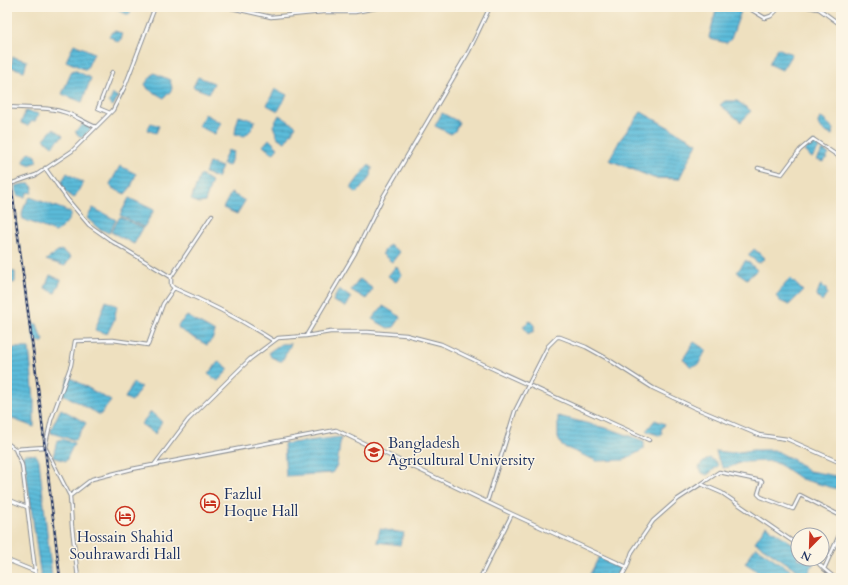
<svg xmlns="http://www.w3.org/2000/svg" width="848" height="585" font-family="Cardo,serif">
	<defs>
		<pattern id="water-rules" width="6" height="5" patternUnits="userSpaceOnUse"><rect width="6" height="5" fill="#5cbcda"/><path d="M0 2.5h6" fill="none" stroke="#4b99b4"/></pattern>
	</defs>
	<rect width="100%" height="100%" fill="#fcf5e5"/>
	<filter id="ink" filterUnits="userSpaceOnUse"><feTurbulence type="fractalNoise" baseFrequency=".025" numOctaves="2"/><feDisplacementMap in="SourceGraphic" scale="8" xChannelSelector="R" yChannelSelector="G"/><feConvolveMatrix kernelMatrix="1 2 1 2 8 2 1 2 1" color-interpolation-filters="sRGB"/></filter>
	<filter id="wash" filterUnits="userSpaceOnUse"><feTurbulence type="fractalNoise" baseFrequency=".012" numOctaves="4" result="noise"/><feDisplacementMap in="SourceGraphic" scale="16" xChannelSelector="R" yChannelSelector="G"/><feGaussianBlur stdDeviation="0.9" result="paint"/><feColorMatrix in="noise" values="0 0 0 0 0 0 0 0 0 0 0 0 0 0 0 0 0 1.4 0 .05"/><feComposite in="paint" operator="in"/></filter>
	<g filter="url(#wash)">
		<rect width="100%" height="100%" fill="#eee0bf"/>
		<!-- water -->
		<path fill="url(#water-rules)" stroke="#3c769c" d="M120,7H126L132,9L129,15L119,11Z
			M717,7H734L741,11L731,39L727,43L710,39L709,37Z
			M115,31L121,33L122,38L118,42L109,36L112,32Z
			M74,44L94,53L86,70L66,61Z
			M777,48L792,54L782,70L769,64Z
			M13,57L27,61L24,71L11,67Z
			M74,70L91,78L82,102L62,94L72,71Z
			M154,73L170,80L172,88L170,92L164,98L148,89L145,84Z
			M198,77L214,83L209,93L193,87Z
			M275,89L287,95L278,111L267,105Z
			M113,94L118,97L113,106L109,103Z
			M725,101H737L751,111L741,122L720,105Z
			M26,111L39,114L35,121H32L28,126L21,123L25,112Z
			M641,112L697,143L679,179L654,178L609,160L620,140Z
			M442,113L459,122L455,131L451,134L435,126Z
			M205,114L221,123L215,134L198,126Z
			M279,115L296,126L285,142L278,138L273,126Z
			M239,116L255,121L251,130L245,136L235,134L236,126Z
			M820,118L823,119L834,129L832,135C826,133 818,128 818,122Z
			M151,123L159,126L156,133L147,130Z
			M83,124L88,126L91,129L82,138L75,132Z
			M53,129L59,132L63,136L52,146L44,139Z
			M269,139L278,148L273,154L263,146Z
			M814,141L820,147L812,158L804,151Z
			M228,150L234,152L229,166L222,164Z
			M823,150L829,154L824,162L817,160Z
			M30,152L36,156L37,159L36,162L30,165L24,162L25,158Z
			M209,163L222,167L217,178L205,173Z
			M368,165L372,167L371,176L357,193L351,188Z
			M120,166L136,174L131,187L125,194L112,188L110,184Z
			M67,173L83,183L74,198L63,190L60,185Z
			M200,175L212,181L205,202L199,203L191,200Z
			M25,184H30L33,187L32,193L28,192L25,197L17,195L15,186Z
			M231,193L245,201L237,214L223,208Z
			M30,197L70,212L71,213C70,220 62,229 55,232L23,219C20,212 26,203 30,197Z
			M129,198L154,210L144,227L120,215Z
			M93,208L116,220L109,233L98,228L87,218Z
			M120,217L143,228L134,244L111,232Z
			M389,245L400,252L392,262L382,254Z
			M754,249L765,258L758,263L748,255Z
			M61,250L71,257L65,266L46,260Z
			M746,260L757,270L747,279L737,272Z
			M396,266L402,275L396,282L388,276Z
			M7,269L15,272V282L14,283L7,282Z
			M50,275L61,280L55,293L45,288Z
			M790,278L803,291L789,305L780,301L776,296Z
			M360,279L373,289L366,299L351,290Z
			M822,285L826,289L827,294L822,302L818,298L817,294L820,286Z
			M339,289L351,298L346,307L333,301Z
			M106,301L117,306L114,320L107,334L95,330Z
			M383,306L401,317L394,327L388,328L372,319Z
			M187,316L215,332L213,338L207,345L179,329L178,325Z
			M530,321L534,325V331L528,334L523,326Z
			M32,324H37L40,334L44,339L43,342L34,341Z
			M694,342L706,350L698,365L690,366L683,359Z
			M281,344H291L282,361H280L271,357L269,352Z
			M13,348H29L34,400V427L7,417V381Z
			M219,361L229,369L218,381L208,374Z
			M69,377L111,401L100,415L63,394Z
			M133,383L141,387L132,401L125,398Z
			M61,409L86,423L76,439L74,440L51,433V429Z
			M151,412L162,422L155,434L141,424Z
			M558,416L613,430L644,441V449L624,460L597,461L562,446L558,438Z
			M655,420L665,424L661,430L662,433L661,436L646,431Z
			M341,437L337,465L332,473L286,476L284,444Z
			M62,439L74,443L66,461L53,457L57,441Z
			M753,450H774L794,460L809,471L841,477V490L801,479L782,466L772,461L742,462L730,467L723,468L718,459L716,451L732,453Z
			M25,454L36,455L39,460L52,578H41L26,470L23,461V456Z
			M709,458L716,462L718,466L707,475L702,473L699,468L701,464Z
			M766,526L798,547V559H811L814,562L809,572L806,576L755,542Z
			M380,529L404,533L400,545L377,542Z
			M756,547L802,578H768L745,563Z
			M599,557L621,569L616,578H588Z"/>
	</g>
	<g filter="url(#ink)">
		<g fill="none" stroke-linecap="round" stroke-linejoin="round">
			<!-- minor casing -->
			<g stroke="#84888e" stroke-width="4.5">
				<path id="minor" d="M227,7L271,17L323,12H355L381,7
					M747,7L765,18L771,16L780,7
					M808,7L819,9L841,25
					M7,107C27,109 48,106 67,113C77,117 86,123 96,127
					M110,113L98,108L112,72
					M45,168L68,200L89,225L113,242L171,277
					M758,168L782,174L800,150L813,139L841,158
					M7,185L36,175L72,151L113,110L125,86L155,7
					M174,288C209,303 242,320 274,341
					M306,336L330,332H368L406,335L441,344L487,366L649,440
					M7,443L15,449L22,465L36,578
					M45,447L51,420L71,365L75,341L113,340L148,345L163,304L174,288L171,285V277L212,215
					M15,449L45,447L70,496
					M154,465L188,420L250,359L278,338L306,336L355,253L383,197L469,51L490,7
					M701,484L719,472L762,481L758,494L761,497L793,509L800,495L841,516
					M7,499L27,507
					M487,502L515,411L548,346L557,337H560L586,347L606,358L653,388L695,408L759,435L787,439L841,463
					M814,559L824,569L835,578
					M7,560L34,571
					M824,569L841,531
					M78,578L72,527L70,496L92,479L132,469L336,430L512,514L627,567
					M480,578L512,514
					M621,578L627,567L632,552L653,521L678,499L701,484L722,493L798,545"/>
			</g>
			<!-- minor -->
			<use href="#minor" stroke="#fff" stroke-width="2.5"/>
			<!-- rail casing -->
			<g stroke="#1b2f5e" stroke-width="2.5">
				<path id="rail" d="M7,152L38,388L60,578"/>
			</g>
			<!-- rail -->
			<use href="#rail" stroke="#fcf5e5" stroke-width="1" stroke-dasharray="3" stroke-linecap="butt"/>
		</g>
	</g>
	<!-- icons -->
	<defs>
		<g id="university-ring" transform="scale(1)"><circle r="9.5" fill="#fcf5e5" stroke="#c8321e" stroke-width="1.5"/><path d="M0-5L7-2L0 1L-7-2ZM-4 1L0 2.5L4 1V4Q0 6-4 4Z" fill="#c8321e"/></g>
		<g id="hotel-ring" transform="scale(1)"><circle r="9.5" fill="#fcf5e5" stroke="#c8321e" stroke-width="1.5"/><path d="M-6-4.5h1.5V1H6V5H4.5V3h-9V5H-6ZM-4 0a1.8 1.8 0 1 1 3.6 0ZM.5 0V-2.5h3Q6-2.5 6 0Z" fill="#c8321e"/></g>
	</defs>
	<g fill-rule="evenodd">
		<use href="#university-ring" x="374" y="452"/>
		<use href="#hotel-ring" x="210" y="503"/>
		<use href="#hotel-ring" x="125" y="516"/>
	</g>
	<g text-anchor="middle" stroke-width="3" stroke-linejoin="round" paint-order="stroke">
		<!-- poi labels -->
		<g font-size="15" fill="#1b2f5e" stroke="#fcf5e5" text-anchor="start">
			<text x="388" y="448">Bangladesh<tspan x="388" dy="17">Agricultural University</tspan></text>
			<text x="224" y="499">Fazlul<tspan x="224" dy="17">Hoque Hall</tspan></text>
			<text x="125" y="542" text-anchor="middle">Hossain Shahid<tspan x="125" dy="17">Souhrawardi Hall</tspan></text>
		</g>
	</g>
	<!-- margin -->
	<rect width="848" height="585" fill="none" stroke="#fcf5e5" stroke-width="24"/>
	<!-- north arrow -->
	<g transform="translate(810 547) rotate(203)"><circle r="19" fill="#fcf5e5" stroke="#a2a6af"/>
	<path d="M0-3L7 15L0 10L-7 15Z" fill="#c8321e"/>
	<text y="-6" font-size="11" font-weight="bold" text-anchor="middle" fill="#1b2f5e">N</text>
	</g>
</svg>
